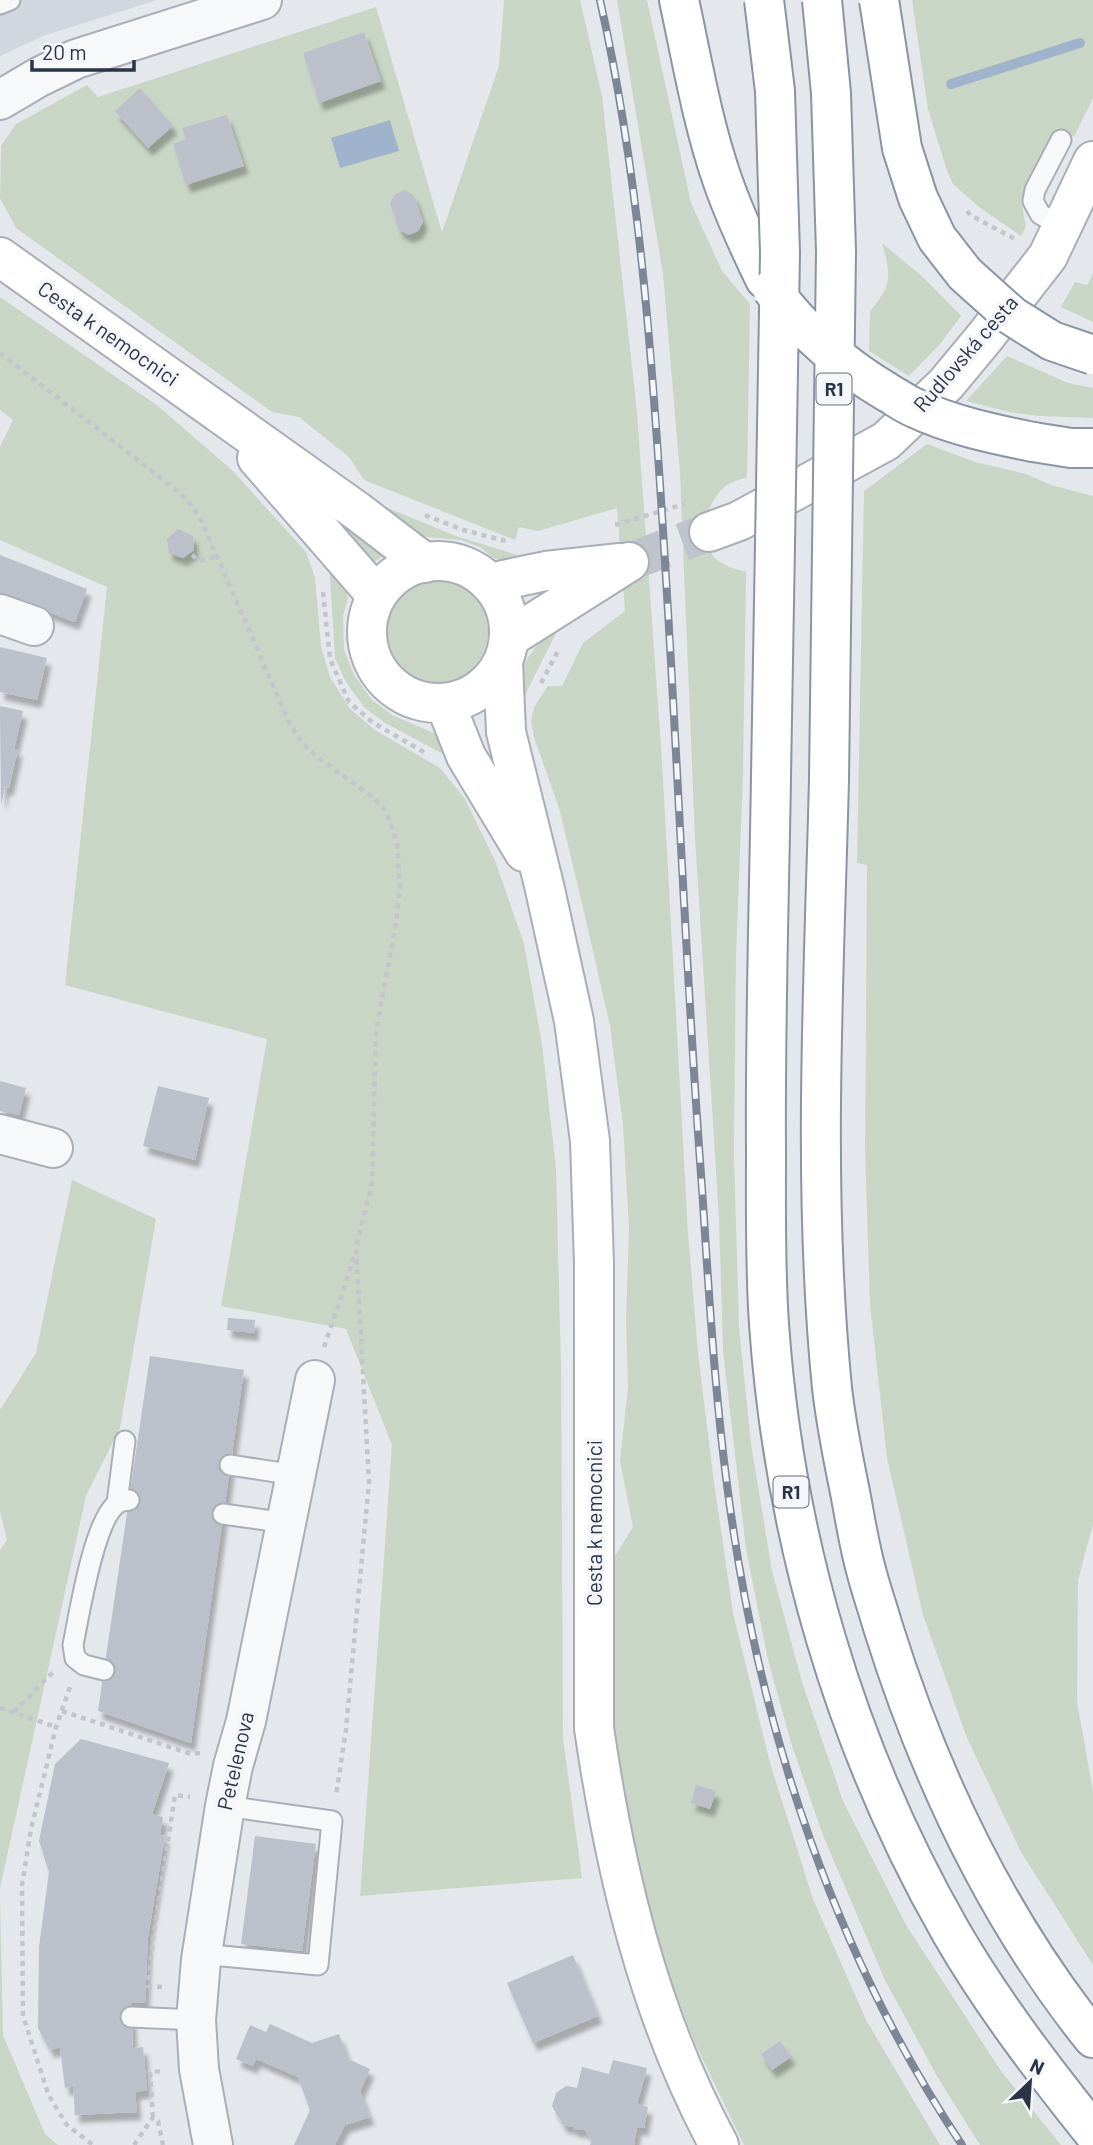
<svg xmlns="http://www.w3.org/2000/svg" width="1093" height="2145" font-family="Barlow,sans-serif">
	<defs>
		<filter id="shadow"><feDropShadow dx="4.5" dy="8" stdDeviation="2" flood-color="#0004"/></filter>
	</defs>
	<rect width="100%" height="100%" fill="#e4e7ec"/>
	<!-- built -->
	<path fill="#d2d6de" d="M0,0H157L43,36L0,56Z"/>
	<!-- green -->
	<path fill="#c9d6c5" d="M504,0H580L602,96L637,412L662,761L688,1233L698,1353L713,1475L733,1613L770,1763L813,1899L866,2020L940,2145H744L695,2043L654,1938L623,1817L612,1701L615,1556L633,1527L620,1461L628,1387L626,1320L629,1228L623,1125L610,1026L585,916L559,808L534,737L531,721L534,707L548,686H562L583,643L625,611L617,508L538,531L519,527L515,540L364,480L349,457L299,417L272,412L16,228L0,198L1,146L16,124L87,85L98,97L376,7L442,232L499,66Z
		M617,0H647L691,203L722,271L750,304L747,477C739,480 728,483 722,489C706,506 696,540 716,559C723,566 736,569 746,572L743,777L736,953L734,1155L739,1327L751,1444L772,1571L802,1682L843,1801L906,1925L1001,2071L1061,2145H980L938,2078L885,1980L824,1838L792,1746L768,1660L746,1549L723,1351L719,1218L695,838L680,473L663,274Z
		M912,0H1093V98L1074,137L1057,128L1021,200L1026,226L1021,236L979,207L953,184L947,171L928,109Z
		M882,243L923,277L961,316L940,344L909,376L869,351L870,311C893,284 891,276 882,243Z
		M1093,274V322L1061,307L1075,282L1087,285Z
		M0,297L158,406L233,471L306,552L315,578L321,646L330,677L350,709L375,730L440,768L465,799L496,863L524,944L542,1044L556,1169L561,1366L563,1738L582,1878L360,1896L392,1445L346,1329L221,1306L267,1039L65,985L107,587L0,540V447L13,420L0,410Z
		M1007,356L1068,383L1093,388V418L1039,416L1009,412L966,401Z
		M927,444L975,462L1026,474L1051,485L1093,496V1524L1078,1580L1077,1702L1093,1791V1965L1021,1852L967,1738L923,1615L887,1458L870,1304L865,1152L867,865L857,863L864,491Z
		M378,504L456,536L530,559L504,561L493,558L480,547L461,540L427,537L411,531Z
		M357,527L388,552L368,567L346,539Z
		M329,560L341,574L348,598L343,616L344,650L354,675L372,700L392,715L436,734L449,757L385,723L364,707L346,682L335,658Z
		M384 631a52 52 0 1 1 104 0a52 52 0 1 1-104 0Z
		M558,629L514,717L521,668L542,638Z
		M72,1180L156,1219L120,1428L86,1496L0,1888V1550L7,1540L0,1511V1410L36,1353Z
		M0,1898L3,2035L45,2134L58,2145H0Z"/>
	<!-- water -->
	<path fill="#9fb4cc" d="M390,120L399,151L340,168L331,138Z"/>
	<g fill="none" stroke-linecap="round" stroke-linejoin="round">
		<!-- stream -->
		<path stroke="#9fb4cc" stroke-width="10" d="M951,84L1080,43"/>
	</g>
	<!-- building -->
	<path fill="#bbc0ca" filter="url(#shadow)" d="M364,32L381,81L319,103L303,53Z
		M140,88L173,126L148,148L115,111Z
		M227,115L244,166L186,185L173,144L186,139L182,128Z
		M405,190L414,196L423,222L418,231L409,235L399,230L390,203L395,194Z
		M178,529L193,536L194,550L183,558L169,553L167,539Z
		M0,555L87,589L75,622L0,593Z
		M0,647L47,658L37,700L0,692Z
		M0,706L23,711L14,749H18L9,788L5,787L1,805Z
		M0,1081L26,1088L19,1115L0,1111Z
		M158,1086L209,1098L195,1160L143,1146Z
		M228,1318L255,1320L254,1333L227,1330Z
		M150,1356L244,1370L191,1743L98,1711Z
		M81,1739L169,1763L152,1814L163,1817L160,1835L165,1836L148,1937L145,2003H131L133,2048L143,2047L147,2090L135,2092L137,2112L75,2115L73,2086L65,2088L60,2047L50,2050L38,2028L39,1947L49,1872L39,1841L55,1764Z
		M696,1785L716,1791L710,1809L691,1803Z
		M255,1836L316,1844L302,1951L241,1944Z
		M573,1955L598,2016L533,2043L507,1983Z
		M270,2024L312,2043L339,2034L348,2059L370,2069L360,2091L370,2117L345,2125L335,2145H294L310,2110L298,2077L256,2059L253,2066L236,2059L250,2025L266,2032Z
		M780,2041L791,2057L772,2070L761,2054Z
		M613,2060L647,2068L637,2104L648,2107L644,2128L637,2127L634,2145H590L592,2141L585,2130L573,2129V2127L563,2125L552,2106L556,2093L566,2086L577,2088L582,2067L609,2074Z"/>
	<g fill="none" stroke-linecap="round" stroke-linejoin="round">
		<!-- secondary-tunnel -->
		<path stroke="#bfc3cb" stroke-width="38" stroke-dasharray="38 19" stroke-linecap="butt" d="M629,562L709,532"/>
		<!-- lane casing -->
		<g stroke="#a9aeb7" stroke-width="23">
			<path id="lane" d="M0,4L10,0
				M1061,140L1035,190L1033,201L1040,214L1062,227
				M230,1465L295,1475
				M117,1503L125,1441
				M223,1514L286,1523
				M104,1670L84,1665L75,1658L73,1645C79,1616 94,1518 118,1503C121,1501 125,1501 129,1500
				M201,1954L318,1965L332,1821L225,1806
				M131,2017L196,2020"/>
		</g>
		<!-- street casing -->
		<g stroke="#a9aeb7" stroke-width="42">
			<path id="street" d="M0,100L39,77L76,59L262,0
				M0,614L34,626
				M0,1134L53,1148
				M213,2145L199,2069L196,2020L201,1960L225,1806L233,1766L246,1721L315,1380"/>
		</g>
		<!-- secondary casing -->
		<g stroke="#a9aeb7" stroke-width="42">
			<path id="secondary" d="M0,257L357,511L425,563
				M257,458L377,596
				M709,532L739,521L886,441L946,384L985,337L1048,256L1093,161
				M367 632a71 71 0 1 1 142 0a71 71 0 1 1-142 0Z
				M489,583L546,571L620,563
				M509,638L629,562
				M503,662L506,732L544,885L574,1021L590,1141L594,1264V1728C615,1872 649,2016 719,2145
				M445,703L466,756L524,852"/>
		</g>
		<!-- highway casing -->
		<g stroke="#8b94a3" stroke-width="42">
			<path id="highway" d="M679,0C692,60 702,121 722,179C734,214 749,246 765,279
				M1033,442L1071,448H1093
				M771,777C769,902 765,1027 766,1151C766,1209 765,1267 769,1324C784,1537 845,1747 951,1932C992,2003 1042,2068 1093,2132
				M829,779C824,981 812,1186 832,1388C836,1423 843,1458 850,1492C855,1518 859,1545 866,1570C871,1590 878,1609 883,1627C929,1774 997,1918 1093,2038"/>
		</g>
		<!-- path -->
		<path stroke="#c2c5cb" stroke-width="4.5" stroke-dasharray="5 5" stroke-linecap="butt" d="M967,211L970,215L1017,240
			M0,353L180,493L193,507L202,522L288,720L301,741L316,756L374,798L387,813L397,843L400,887L396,923L376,1032L372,1183L356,1248L369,1482L346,1729L336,1796
			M425,515L463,530L506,541
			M615,525L684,504
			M192,555L200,561L216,556
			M323,592L330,659L349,702L372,722L427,754
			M541,683L558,651
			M324,1347L341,1298L355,1252
			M70,1687L56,1727L31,1829L22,1885L23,2016L49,2096L67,2125L93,2145
			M0,1708L56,1727
			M62,1711L191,1754L201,1753
			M14,1712L55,1670
			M162,1987L148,1986L153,1939L175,1795L190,1797
			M153,2117L150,2072L163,2071
			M134,2145L153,2117L158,2121L163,2145"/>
		<!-- lane -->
		<use href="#lane" stroke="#f7f8fa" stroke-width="19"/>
		<!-- street -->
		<use href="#street" stroke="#f7f8fa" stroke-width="38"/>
		<!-- secondary -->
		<use href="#secondary" stroke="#fff" stroke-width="38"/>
		<!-- highway -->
		<use href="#highway" stroke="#fff" stroke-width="38"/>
		<!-- rail casing -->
		<g stroke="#7d8696" stroke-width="8">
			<path id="rail" d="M600,0C638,169 651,343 662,515C677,739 685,964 702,1188C709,1294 715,1401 730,1507C761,1732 835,1955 962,2145"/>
		</g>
		<!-- rail -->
		<use href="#rail" stroke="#f4f6f9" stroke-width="5" stroke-dasharray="16" stroke-linecap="butt"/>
		<!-- highway-bridge casing -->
		<g stroke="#8b94a3" stroke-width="42" stroke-linecap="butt">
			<path id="highway-bridge" d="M764,0L775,91L780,253L771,777
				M822,0L831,93L836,251L829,779
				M879,0L902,148L918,198L937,238L965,274L1012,316L1052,341L1093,355
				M772,289C803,332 842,365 887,392C896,397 905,404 915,408C951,425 993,434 1033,442"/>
		</g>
		<!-- highway-bridge -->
		<use href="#highway-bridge" stroke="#fff" stroke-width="38"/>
	</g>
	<g text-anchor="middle" stroke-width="7" stroke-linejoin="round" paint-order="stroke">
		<!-- shield labels -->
		<g fill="#f4f6f9" stroke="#676e7b" stroke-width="2">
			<rect x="816.5" y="373.5" width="35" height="31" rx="5"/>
			<rect x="773.5" y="1476.5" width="35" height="31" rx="5"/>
		</g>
		<g font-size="19" font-weight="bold" fill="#2b3445">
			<text x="834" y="396">R1</text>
			<text x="791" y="1499">R1</text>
		</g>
		<!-- street labels -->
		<g font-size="21" fill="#2b3445" stroke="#f4f6f9">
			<text transform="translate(108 334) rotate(35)" y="7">Cesta k nemocnici</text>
			<text transform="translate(966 354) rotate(-49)" y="7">Rudlovská cesta</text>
			<text transform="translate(595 1523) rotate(-90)" y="7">Cesta k nemocnici</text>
			<text transform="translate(236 1761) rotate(-77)" y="7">Petelenova</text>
		</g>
	</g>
	<!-- north arrow -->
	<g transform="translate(1030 2082) rotate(25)" stroke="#f4f6f9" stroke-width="5" paint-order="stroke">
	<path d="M0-5L12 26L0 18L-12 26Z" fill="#2b3445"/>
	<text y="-10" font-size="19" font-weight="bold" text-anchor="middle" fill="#2b3445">N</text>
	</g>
	<!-- scale -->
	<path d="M32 60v10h102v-10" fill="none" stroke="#2b3445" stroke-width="3.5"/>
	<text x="42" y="60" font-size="21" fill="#2b3445" stroke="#f4f6f9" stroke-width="5" paint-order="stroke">20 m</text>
</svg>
